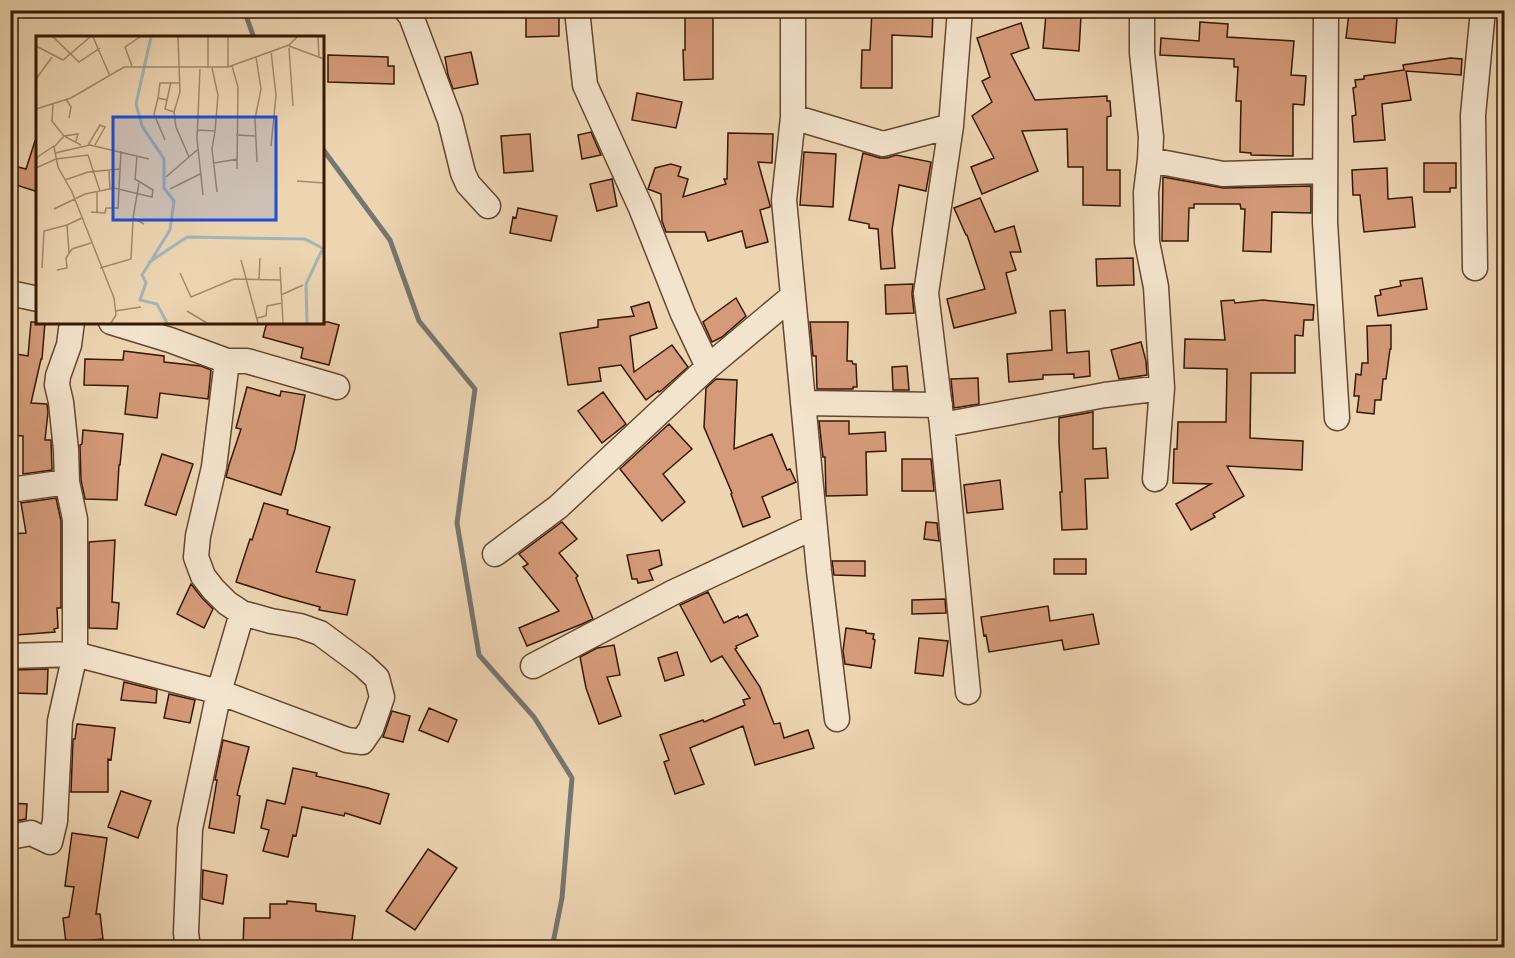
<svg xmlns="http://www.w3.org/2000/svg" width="1515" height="958" font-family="Cardo,serif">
	<rect width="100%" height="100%" fill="#edd5b2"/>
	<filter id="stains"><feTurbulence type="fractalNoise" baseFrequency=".00333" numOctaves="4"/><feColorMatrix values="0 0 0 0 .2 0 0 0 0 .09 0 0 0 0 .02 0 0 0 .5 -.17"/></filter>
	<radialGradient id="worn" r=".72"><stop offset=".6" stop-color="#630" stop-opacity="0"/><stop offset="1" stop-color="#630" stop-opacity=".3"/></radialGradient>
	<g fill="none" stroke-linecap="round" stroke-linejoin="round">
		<!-- stream -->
		<path stroke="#767670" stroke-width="5" d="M244,10L254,38
			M322,148L390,240L419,321L475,389L457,523L479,655L534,717L572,778L562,898L552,948"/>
	</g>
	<!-- building -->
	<path fill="#d49a79" stroke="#361802" stroke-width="1.5" d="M526,10H559V36L526,37Z
		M872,10H933L932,37L892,35V88H861L862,50H870Z
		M1349,13L1397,18L1395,43L1346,38Z
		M685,14H713V79L684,80L683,50H685Z
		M1046,14L1081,16L1079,51L1043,48Z
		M1200,22L1228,24L1227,37L1294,41L1291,75L1306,76L1304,105L1293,104V156L1251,155V153L1240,152L1241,101H1236L1238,67H1234V59L1160,55L1161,38L1199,41Z
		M1021,23L1029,48L1011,54L1035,100L1107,96V101H1110L1111,116L1107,117V170H1120V206L1083,205V167H1068L1067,129L1022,131L1038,171L982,194L971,167L994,158L972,116L992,102L982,81L990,77L977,38Z
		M471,52L478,84L453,89L448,75L445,57Z
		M328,55L388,57V66H394V84L328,82Z
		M1451,58L1462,59L1461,75L1406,71L1411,100L1382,104L1385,140L1354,142L1352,116L1356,115L1353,88L1356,87L1355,80L1364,79V76L1404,70L1403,65Z
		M637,93L682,102L676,128L632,120Z
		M591,132L601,155L582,159L578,135Z
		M728,133L773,134L772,163L758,162L770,205V207L760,210L768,242L746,248L742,231L708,241L705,232H666L662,221L661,194L648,189L655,168L671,164L681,167L678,176L688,179L683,197L726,184L724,179H727Z
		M530,134L533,171L504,173L501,136Z
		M35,141L38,142V192L10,183V165L26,169Z
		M804,152L836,154L833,207L800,205Z
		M863,153L880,158H887L896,155L931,162L926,191L899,185L892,230L895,268L881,269L878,229L869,228V224L849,220Z
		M1424,163H1456V188H1450V192H1424Z
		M1387,168L1388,199L1412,197L1415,227L1364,232L1360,195H1353L1352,170Z
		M1163,177L1223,188L1311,186V213L1272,212L1271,252L1243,251L1245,209H1241L1240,204H1194V208H1189L1188,241H1162Z
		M612,179L617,206L597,211L590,184Z
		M980,198L995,232L1014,226L1021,252H1010L1016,270L1006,273L1016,313L954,328L947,299L985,289L967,235H966L954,208Z
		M518,208L557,216L551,241L510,233L513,217L516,218Z
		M1133,258L1134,285L1097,286L1096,259Z
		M1422,278L1427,309L1378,316L1375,296L1381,295L1380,290L1401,286L1400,281Z
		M913,284L912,294L914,313L886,314L885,285Z
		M736,298L746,316L722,337L712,342L703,322Z
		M1234,300L1235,303L1263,300L1314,305L1313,320H1304L1303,336L1295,335V373H1251L1250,438L1303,441L1302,470L1227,466L1244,496L1213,514L1215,517L1191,530L1176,504L1211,484L1173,483L1174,449H1177L1178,422H1226L1227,369L1184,368L1185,339L1225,340L1221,301Z
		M649,302L657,328L630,336L634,372L672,345L688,367L662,390L659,392L658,391L646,400L621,365L599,368L601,381L568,385L560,333L598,327V320L634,316L631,307Z
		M1065,310L1067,353L1089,351L1090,376L1074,378V374L1043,375V379L1009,382L1007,354L1052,350L1050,311Z
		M31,322H45L42,359H41L31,403L47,404L48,412L45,440H51L52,470L23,474V436L10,435V353L28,356Z
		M267,322H328L339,325L329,365L301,358L303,348L263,337Z
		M810,322H848L847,361H852L853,364H856L857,387H853V389H817L816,356H813Z
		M1391,325V349H1390L1386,379H1383L1381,400H1375L1374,414L1357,412L1359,396H1354L1356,374L1361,375L1362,363H1368L1367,326Z
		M1141,342L1146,361L1147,375L1119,379L1111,350Z
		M124,351L164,356V362L201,366L211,370L208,399L160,393L157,418L125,414L128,386L84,385L85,359L123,360Z
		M907,366L909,390H893L892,367Z
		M978,378L979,404L954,408L951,379Z
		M716,379L737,380L734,449L772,434L787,470L790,469L796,482L762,497L770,517L743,527L731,494L732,493L704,427L706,388Z
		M247,387L280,396L281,391L305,395L295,449L281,495L226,477L229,465L241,429L236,428Z
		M603,392L626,424L602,443L578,411Z
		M1093,412V449L1106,448L1108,478L1085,479L1087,529L1062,530L1060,492H1062L1059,443V418Z
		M819,421H849V434L885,432L886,451L866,452L867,495L826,496L825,457H823Z
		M669,424L692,449L663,474L685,502L662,521L620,469Z
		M83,430L123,434L120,465H119L117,500L85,499L81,480L80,445L82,444Z
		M162,454L193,464L176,515L145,505Z
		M902,459H931L934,491H902Z
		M1000,480L1003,509L967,513L964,485Z
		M56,498L61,521V608H57L58,628L54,629L55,632L16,635V634H10V534L26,533L21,503Z
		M264,503L288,510L287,514L330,527L316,572L355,580L347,615L319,610L320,607L283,597L236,582L250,539L252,540Z
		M562,522L577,539L559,553L578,576L576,578L593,619L582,624L527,646L519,628L559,611L523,567L528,564L519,554Z
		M926,522L937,523L939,541L924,539Z
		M115,540L112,602L119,603L117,629L89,628V542Z
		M659,550L662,565L649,570L653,580L638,583L637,579H632L627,555Z
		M1054,559H1086V574H1054Z
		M832,561H865V576L834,575Z
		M191,584L202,598L213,609L204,628L177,614Z
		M708,592L724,623L738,616L739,618L747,614L758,636L736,646L737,648L735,649L760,687L774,724L780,723L784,738L808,730L814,748L755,765L743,726L690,748L704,784L675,794L664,762L669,760L660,735L703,720L704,722L745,705L743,700L750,698L722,656L711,662L680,605Z
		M945,599L946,613L912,614V600Z
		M1048,606L1050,621L1093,614L1099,644L1064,650L1062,640L989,652L986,635L984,636L981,617Z
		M846,628L866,631V633L874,634L873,639L875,640L871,668L845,664L843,651Z
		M919,638L948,641L943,676L915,673Z
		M614,645L620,675L607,677L621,716L599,724L586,688L580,657L597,648Z
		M677,652L684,675L665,681L658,658Z
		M48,669L47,694L14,693L15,670Z
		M124,682L157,690L156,703L121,700Z
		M169,694L195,700L190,723L164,718Z
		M429,708L457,720L448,742L419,730Z
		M392,711L410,716L403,742L383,737Z
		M77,724L115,728L111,760L108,759V792H71L73,739H75Z
		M223,740L249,747L237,795L240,796L234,833L209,828L217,780H215Z
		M293,768L317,773L316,776L368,788L389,794L380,824L345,813L344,816L302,807L296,836L293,835L288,857L263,851L269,830L261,828L267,800L285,804Z
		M121,791L151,801L138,838L108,827Z
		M10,803L27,804L26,819L10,822Z
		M72,833L107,838L96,914H100L103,939L66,943L63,918L69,917L74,887L65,886Z
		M428,849L457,868L415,930L386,911Z
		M203,870L227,875L223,904L202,899Z
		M287,901L316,904V911L355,916L351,948H331L312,945V948H243L244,918H270V904H287Z"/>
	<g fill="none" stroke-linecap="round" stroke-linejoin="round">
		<!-- minor casing -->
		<g stroke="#64472e" stroke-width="27">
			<path id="minor" d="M406,10L411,16L450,120L463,173L468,184L488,206
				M577,10L585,85L641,208L683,314L708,367
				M793,10V117L784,200L819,571L837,719
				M1142,10V53L1151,137L1150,160L1146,192L1147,242L1156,287L1162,388L1155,479
				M1326,10L1325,222L1337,418
				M793,117L883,144L951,126L960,10
				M951,126L926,293L942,425L968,692
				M1150,160L1223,174L1325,171
				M1475,268L1473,115L1483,10
				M10,293L38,299
				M111,322L170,340L227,361H247L337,387
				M803,403L940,405
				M942,425L1105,395L1162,388
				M10,490L67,482
				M495,554L558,507L708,367L793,296
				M10,656L75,654L219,692L347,740L362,742L371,729L382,697L377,678L363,665L320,633L300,626L271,621L242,613L227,603L213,589L203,576L196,557L198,536L214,467L227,361
				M533,666L674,592L814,527
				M10,837L31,833L50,842L55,821L60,721L75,654V519L67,482L66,450L61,402L57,385L58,376L69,345L72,322
				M188,948L186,933L190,829L219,692L242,613"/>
		</g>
		<!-- minor -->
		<use href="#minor" stroke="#f3e4cd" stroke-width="24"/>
	</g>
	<!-- overview -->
	<g transform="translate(36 36)">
		<rect width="288" height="288" fill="#edd5b2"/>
		<path fill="none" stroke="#a0b5b9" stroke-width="3" d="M115,1L100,68L106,90L128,123V152L138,165L134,194L106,239L110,247L104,264L121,268L131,287M112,227L151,201L269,203L288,213M271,287L270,248L286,214"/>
		<path fill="none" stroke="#a4896c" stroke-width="1.5" d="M17,1L43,26L64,12M57,1L74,40M142,1L144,56L138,76L140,91L153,121M192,1V31M282,1L283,22M0,10L27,24L54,1M253,10L288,23M253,12L257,70M235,15L240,59L235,110M220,21L225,53L219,83L221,126M96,30L89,11L104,1M196,30L202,51L201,133M172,32V1M164,33L161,103L167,159M0,43L16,21M135,46L129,73L138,76M122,62L118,78L129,104M30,63L35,71L33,82M131,64L122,62L124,47H143M17,68L16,85L28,100L18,111L22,131L36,156L78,262L80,279L75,287M0,73L35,62L88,31H192L253,9L261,1M162,94L179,95L182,59L176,32M179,95L176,113L181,156M200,99L219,100M40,105L42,98L28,100L45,109M52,109L64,89L69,91L59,109M19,117L54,109L113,123M0,122L18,110M178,127L202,123M0,132L20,123L52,119L64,155M73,135L74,153M130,141L161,114M29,144L52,136L84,133M261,145L288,147M103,147L97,182L108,188M134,153L164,138M18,173L49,158L78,152L116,161L117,154L99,143L101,120M55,176L69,177L70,172H82L85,115M61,177V155M33,217L31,189L46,182M205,224L222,287M244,231L247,287M6,232L8,195L31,189M64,232L95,223L97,184M21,234L31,232L30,222L36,213L55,207M144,237L155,261L198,243L245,244M223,243L224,222M245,259L267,249M79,275L105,271M151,275L171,287M221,282L230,280L231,270L246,267"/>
		<path fill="#1d4ed8" fill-opacity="0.15" stroke="#1d4ed8" stroke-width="3" d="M77,81H240V184H77Z"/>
		<rect width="288" height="288" fill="none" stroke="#361802" stroke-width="3"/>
	</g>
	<!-- margin -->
	<rect width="1515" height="958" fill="none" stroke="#edd5b2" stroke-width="36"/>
	<rect x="12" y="12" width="1491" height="934" fill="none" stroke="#361802" stroke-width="3"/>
	<rect x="18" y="18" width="1479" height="922" fill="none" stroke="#361802" stroke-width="1.5"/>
	<rect width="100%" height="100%" filter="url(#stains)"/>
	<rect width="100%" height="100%" fill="url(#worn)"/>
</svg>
